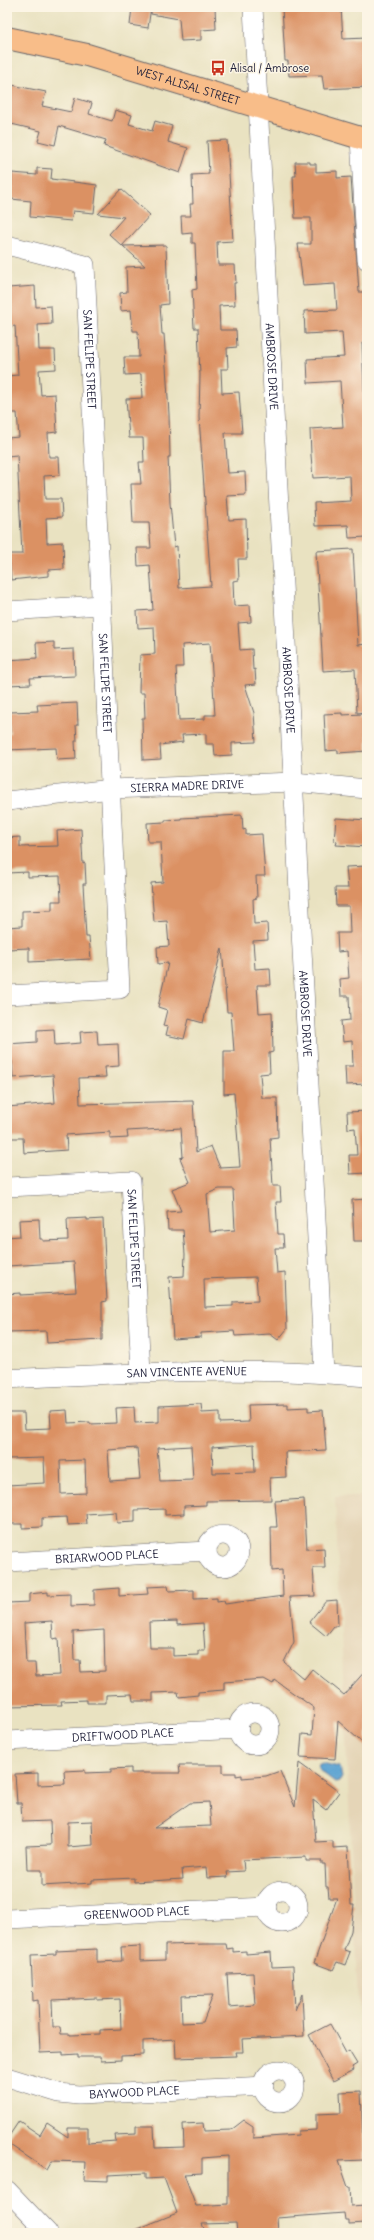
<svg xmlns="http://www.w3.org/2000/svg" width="374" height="2240" font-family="Delius,sans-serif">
	<rect width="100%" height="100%" fill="#fcf5e5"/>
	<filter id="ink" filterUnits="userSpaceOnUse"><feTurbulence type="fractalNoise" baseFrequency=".025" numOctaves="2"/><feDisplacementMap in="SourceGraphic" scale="8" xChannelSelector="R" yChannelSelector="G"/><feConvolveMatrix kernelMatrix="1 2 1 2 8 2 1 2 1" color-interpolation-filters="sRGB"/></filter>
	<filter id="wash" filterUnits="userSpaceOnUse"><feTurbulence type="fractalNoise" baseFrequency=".012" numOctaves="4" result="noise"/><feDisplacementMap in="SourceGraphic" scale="16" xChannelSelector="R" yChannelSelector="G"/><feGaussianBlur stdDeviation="0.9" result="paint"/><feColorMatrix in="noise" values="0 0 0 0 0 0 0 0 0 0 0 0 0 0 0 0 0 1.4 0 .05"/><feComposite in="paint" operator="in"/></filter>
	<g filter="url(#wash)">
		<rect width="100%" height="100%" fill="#e9e2c1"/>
		<!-- built -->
		<path fill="#e5d5b7" d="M367,1495V2203L335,1497Z"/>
		<!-- water -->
		<path fill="#5ca3d2" stroke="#3f6286" d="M322,1763L339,1767L342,1777L340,1781L335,1782L319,1770L318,1765Z"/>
		<g id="blocks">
			<!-- building -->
			<path fill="#db9164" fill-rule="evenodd" d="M132,7H151L148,28L130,25Z
				M151,7H215L216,29L201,30V40L181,41L179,19L151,14Z
				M282,7H341L343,39L367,38V87L324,89L322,75L289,76L288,61H285Z
				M7,84L46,92L42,106L71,112L75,98L92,103L89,114L112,121L115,110L132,115L129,124L152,131L155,121L172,126L168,142L188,148L180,173L104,146L106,140L59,126L55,145L38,141L41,131L7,123Z
				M227,140L233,241L217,242L218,265H235L236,283H234L235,305L219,306L220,330H236L237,347L227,348L228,369H221L222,393L239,392L242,433H225L228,473L245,472L246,495L227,496L229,520L246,519L247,559H238L239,580L233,581L234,606L250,605L251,622L238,623L240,650L252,649L253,670L255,669L256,684L245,685L254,713L256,742L232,743V755L215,756L214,744H206V734L182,735L183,742L160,745L161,759L143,760L142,718H145L144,693H139L140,655L155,654L154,627L138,628L137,611L153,610L150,565L138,566L137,548H151L149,523H133L131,484H141L139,462H144L143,438H129L126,399L142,398L141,374L125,375L124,357H139L138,331H133L131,310L121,311L120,293L127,292L126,267L145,266L123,246L166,245L168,304L160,305L162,334H164L169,414L170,457H168L170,503L174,547L177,546L179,588L211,586L199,417L200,375L198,328H194L192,290L197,289L195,243H192V233L182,234L181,216H191L190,204H193L192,175L209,174L207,141ZM210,643L215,715H205V719L179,720L176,667H183L182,645Z
				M295,162H310V164H316V172L337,171V178L351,177L359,292H367V343H362L367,452V537L349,538L348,525L315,526L314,503L351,501L350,476L313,478L311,455L310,429L343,427L340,381L308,383L307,359L344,357L342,332L305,334L304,311L337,310L335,284L303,286L298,244H311V218H295L293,176H296Z
				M37,168L52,169L51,179L97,185L94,213L73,211L71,221L30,217L31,201L11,199L12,173L37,175Z
				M121,189L150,215L122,246L109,234L124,217L98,214Z
				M35,286L36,307L51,306L52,324L38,325L39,350H55L56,369L39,370L41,395L55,394L57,432L48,433L49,457H59L60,475L44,476L45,499H61L62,517L46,518L47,543L63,542L64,569L48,570V576L11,580L9,554H22L17,455L7,456V438L19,437L17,413H8L7,376L18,375L15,326L10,327L8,288Z
				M353,549L358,645L367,644V712L357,713L355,669L323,671L316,551Z
				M54,642V650L74,649L75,676L30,678L31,684L7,685V660L37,658L36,643Z
				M77,703L78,725H76L77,741H75L76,759L57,760L56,748L7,750V733H10L9,712L38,711L37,705Z
				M342,713V715L363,714V717L367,716V751L338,753V750L326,751L324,714Z
				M242,815L243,830L246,829V835L262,834L265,876H256L257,898L253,899L254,924L267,923L268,940L253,941L255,969L270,968L271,985H257L259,1013L272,1012L273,1052L269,1053L270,1073L260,1074L262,1098H277L278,1137L270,1138L273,1186H280L281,1202H276L278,1234H283L284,1248H275L277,1273L285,1272L287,1329L278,1340L270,1334L235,1336L234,1331L201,1333V1337L173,1339L169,1277L184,1276L185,1254L183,1230H168L167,1212L181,1211L172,1189L190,1182L180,1158L183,1157L181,1128L127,1131L128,1138L110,1139V1132L66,1135L67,1150L24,1153L23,1138H7V1107L55,1103L53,1075L13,1078L12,1061H7V1044L37,1042V1030L54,1029L55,1045L81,1043L80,1032L97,1031L98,1045L118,1044L119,1066L105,1067L106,1077L79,1078L80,1104L193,1101L196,1152L211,1146L220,1168L240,1167L234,1093L224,1094V1051H234L231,1012H227L222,948L203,1023L189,1019L184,1039L166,1035L168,1027L163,1026L167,1010L158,1007L168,963L158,964L157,947L169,946L167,921L154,922L151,883L163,882L161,842H148L147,823L165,822V820L181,819V818ZM219,1189H233L235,1230L210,1232L207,1194ZM256,1277L258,1301L233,1302V1306L205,1307L204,1279Z
				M336,818L367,820V847L336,845L337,842L334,841Z
				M81,829L83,864L85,863L86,884H83L86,937H89L91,959L29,962V948L8,949L7,927L22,926V911L52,910V901H61L60,876L28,877V872L7,873V838L20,837V847L58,846L57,831Z
				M367,866V1084L346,1085L345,1066H353L352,1041L343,1042L341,1021L350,1020L349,996H341L340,979L349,978L347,951L338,952L337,933H350L349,906H336L335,888H348L346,867Z
				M367,1111V1173L350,1174L349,1155H357L355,1128L348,1129L347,1112Z
				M367,1199V1241H354L352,1200Z
				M87,1218V1220L103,1219L107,1301L102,1302V1340L47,1343L46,1331L7,1332V1294L20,1293V1295L76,1292L74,1262L7,1266V1237L20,1236L19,1220L39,1219L40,1239H43V1241L68,1240L67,1219Z
				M201,1404L202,1413L220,1412V1423L249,1422L248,1405L288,1404V1408L308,1407V1411L323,1410L326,1450L285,1452L286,1477L270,1478L271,1500L206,1501V1505L184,1506V1514L165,1515V1509L135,1510V1522L117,1523L116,1512L86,1514L87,1524L68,1525L67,1517L42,1518V1527L22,1528V1524H7V1485L45,1483L44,1458L8,1459L7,1413H24L25,1429L51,1428L50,1411L67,1410L68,1423L90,1422V1424L117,1423L116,1408L134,1407L135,1423L159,1422V1406ZM254,1444L255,1472L213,1473L212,1447ZM191,1446L193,1480L160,1481L157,1448ZM137,1448L140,1479L110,1481L108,1450ZM85,1460L86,1493L61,1494L60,1461Z
				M304,1499L307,1549L324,1548L325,1568H313L315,1596L290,1597L294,1642L284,1662L304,1679L312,1669L344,1695L367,1669V1747L338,1721L335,1759L300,1757L302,1734L312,1735L314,1708L275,1680L273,1684L264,1679L224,1682V1690L198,1692V1695L179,1697L178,1692L153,1693V1701H133L132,1694L106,1695V1703H87V1700L61,1701L62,1705L7,1706L8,1603L29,1602V1594L48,1592V1595L71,1594V1606L94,1605V1590L119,1588V1596L148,1594L147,1587L168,1586L169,1591L194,1590V1599L217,1598V1602L224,1601L225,1604L283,1596L282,1570L272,1571L271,1527H277L275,1501ZM52,1621L53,1639L58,1638L60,1675L36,1676L35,1663H26L24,1623ZM177,1621V1625L203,1623L205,1651H198V1655L173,1656V1648H150L149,1622ZM104,1630L105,1671L81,1672L80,1660H74L73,1632Z
				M337,1600L338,1626H334L326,1636L309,1622L326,1601Z
				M299,1763L339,1792L326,1810L313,1800L316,1842L333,1841V1848L348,1847L351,1905H354L351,1931L344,1950L350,1952L345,1965L337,1962L333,1970L314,1963L337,1898H329L328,1887H326L325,1864H322V1861H306V1857L243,1860L244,1871L227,1872L228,1877L207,1878L206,1867L182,1869L183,1879L134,1882V1878L92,1880V1883L42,1886V1870H27L26,1846L51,1845L50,1821L22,1822L21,1803H17L15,1774L38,1773V1785L65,1784L64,1771L85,1770V1773L111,1772V1769L131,1768V1773H180L179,1765H223V1773H236V1776L242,1775V1778L266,1776L280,1771L295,1807ZM209,1802L211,1826L154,1828L190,1803ZM92,1821L93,1845L68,1847V1822Z
				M205,1944H226L227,1949L233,1948V1952L246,1951V1954L271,1952L272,1967L293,1966L295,2010L302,1994L304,2036L242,2039L243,2052H235L236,2056L176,2058L175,2039L143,2041V2055L121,2056V2060L101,2061V2057H78V2054L63,2055V2052L40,2053L38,2000L33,2001L31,1955L56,1954V1951L97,1949V1962L122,1961L121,1947L140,1946V1961L165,1960V1945ZM253,1973L255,2005L229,2007L227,1974ZM213,1995L203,2022L182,2023L181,1996ZM97,1998V2000L120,1999L121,2029L100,2030V2034L70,2035V2034H61L60,2027H53L52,2000Z
				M330,2024L346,2053L349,2051L357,2064L352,2067L354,2070L333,2081L309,2035Z
				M361,2091L364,2160L339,2161L348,2187H350L351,2206L365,2205L366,2223L349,2224V2220H345L344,2213L277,2218L278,2233H237L236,2223L202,2224L206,2233H127L177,2213L164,2178L146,2179V2173L108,2175V2181L84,2180L85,2162L52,2161L47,2170L7,2143V2139L19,2121L40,2135L47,2123L68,2137V2128H88V2143L116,2141L115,2135L136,2134V2126H154L155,2148L184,2147L183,2124L203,2123L204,2131L231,2130L244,2120L253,2126V2138L298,2135V2131L316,2130V2114L341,2113L340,2092ZM228,2156V2204L196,2206L184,2174L202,2173V2158Z"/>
		</g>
	</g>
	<g filter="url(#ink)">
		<use href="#blocks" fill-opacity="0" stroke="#68656a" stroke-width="1"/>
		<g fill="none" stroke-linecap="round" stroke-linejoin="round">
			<!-- minor casing -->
			<g stroke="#68656a" stroke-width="20">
				<g id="minor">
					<path id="s1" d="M253,7L324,1373"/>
					<path d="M360,138L367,260"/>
					<path id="s2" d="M7,245L85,265L120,989L7,995"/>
					<path d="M7,611L101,605"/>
					<path id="s3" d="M7,801L111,789L294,782L367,789"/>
					<path id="s4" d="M7,1187L131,1181L141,1372"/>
					<path id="s5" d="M7,1379C127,1373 247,1366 367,1377"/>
					<circle cx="223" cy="1551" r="16"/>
					<path id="s6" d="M7,1562L207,1551"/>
					<circle cx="254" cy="1729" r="16"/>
					<path id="s7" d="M7,1741L239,1729"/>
					<circle cx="282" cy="1907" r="16"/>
					<path id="s8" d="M7,1919L267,1907"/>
					<circle cx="279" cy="2086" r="16"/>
					<path id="s9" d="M7,2077L59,2093L79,2095L264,2086"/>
					<path d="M7,2190L48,2233"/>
				</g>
			</g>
			<!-- major casing -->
			<g stroke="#68656a" stroke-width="24">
				<g id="major">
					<path id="s10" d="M7,38L87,55L367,140"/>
				</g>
			</g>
			<!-- minor -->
			<use href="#minor" stroke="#fff" stroke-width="19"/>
			<!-- major -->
			<use href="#major" stroke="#f8bd89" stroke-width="22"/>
		</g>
	</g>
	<!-- icons -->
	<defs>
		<g id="bus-bare" transform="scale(1.2)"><path d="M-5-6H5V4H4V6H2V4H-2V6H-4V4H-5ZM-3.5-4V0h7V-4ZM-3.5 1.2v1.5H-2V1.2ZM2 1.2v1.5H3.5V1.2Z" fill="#c8321e" stroke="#fcf5e5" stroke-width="2.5" paint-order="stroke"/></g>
	</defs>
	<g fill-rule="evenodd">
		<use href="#bus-bare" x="218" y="68"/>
	</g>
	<g text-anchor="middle" stroke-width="3" stroke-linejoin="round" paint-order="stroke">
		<!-- poi labels -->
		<g font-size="11" fill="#22223b" stroke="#fcf5e5" text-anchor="start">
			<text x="230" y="72">Alisal / Ambrose</text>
		</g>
		<!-- street labels -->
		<g font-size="11" fill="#22223b" stroke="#fcf5e5">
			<text dy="4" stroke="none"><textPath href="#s10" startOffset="187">WEST ALISAL STREET</textPath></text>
			<text dy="4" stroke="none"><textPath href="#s2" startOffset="175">SAN FELIPE STREET</textPath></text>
			<text dy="4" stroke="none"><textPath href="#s1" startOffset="360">AMBROSE DRIVE</textPath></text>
			<text dy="4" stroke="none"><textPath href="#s2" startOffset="499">SAN FELIPE STREET</textPath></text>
			<text dy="4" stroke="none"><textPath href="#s1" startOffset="684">AMBROSE DRIVE</textPath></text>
			<text dy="4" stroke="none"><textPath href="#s3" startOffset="181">SIERRA MADRE DRIVE</textPath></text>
			<text dy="4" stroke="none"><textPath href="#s1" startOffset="1008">AMBROSE DRIVE</textPath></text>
			<text dy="4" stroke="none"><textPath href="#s4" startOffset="182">SAN FELIPE STREET</textPath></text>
			<text dy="4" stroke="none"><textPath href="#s5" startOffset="180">SAN VINCENTE AVENUE</textPath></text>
			<text dy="4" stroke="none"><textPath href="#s6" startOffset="100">BRIARWOOD PLACE</textPath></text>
			<text dy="4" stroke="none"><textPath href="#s7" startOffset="116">DRIFTWOOD PLACE</textPath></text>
			<text dy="4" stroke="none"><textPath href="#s8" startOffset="130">GREENWOOD PLACE</textPath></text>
			<text dy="4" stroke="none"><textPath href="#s9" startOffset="130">BAYWOOD PLACE</textPath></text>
		</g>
	</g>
	<!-- margin -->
	<rect width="374" height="2240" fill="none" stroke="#fcf5e5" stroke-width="24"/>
</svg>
